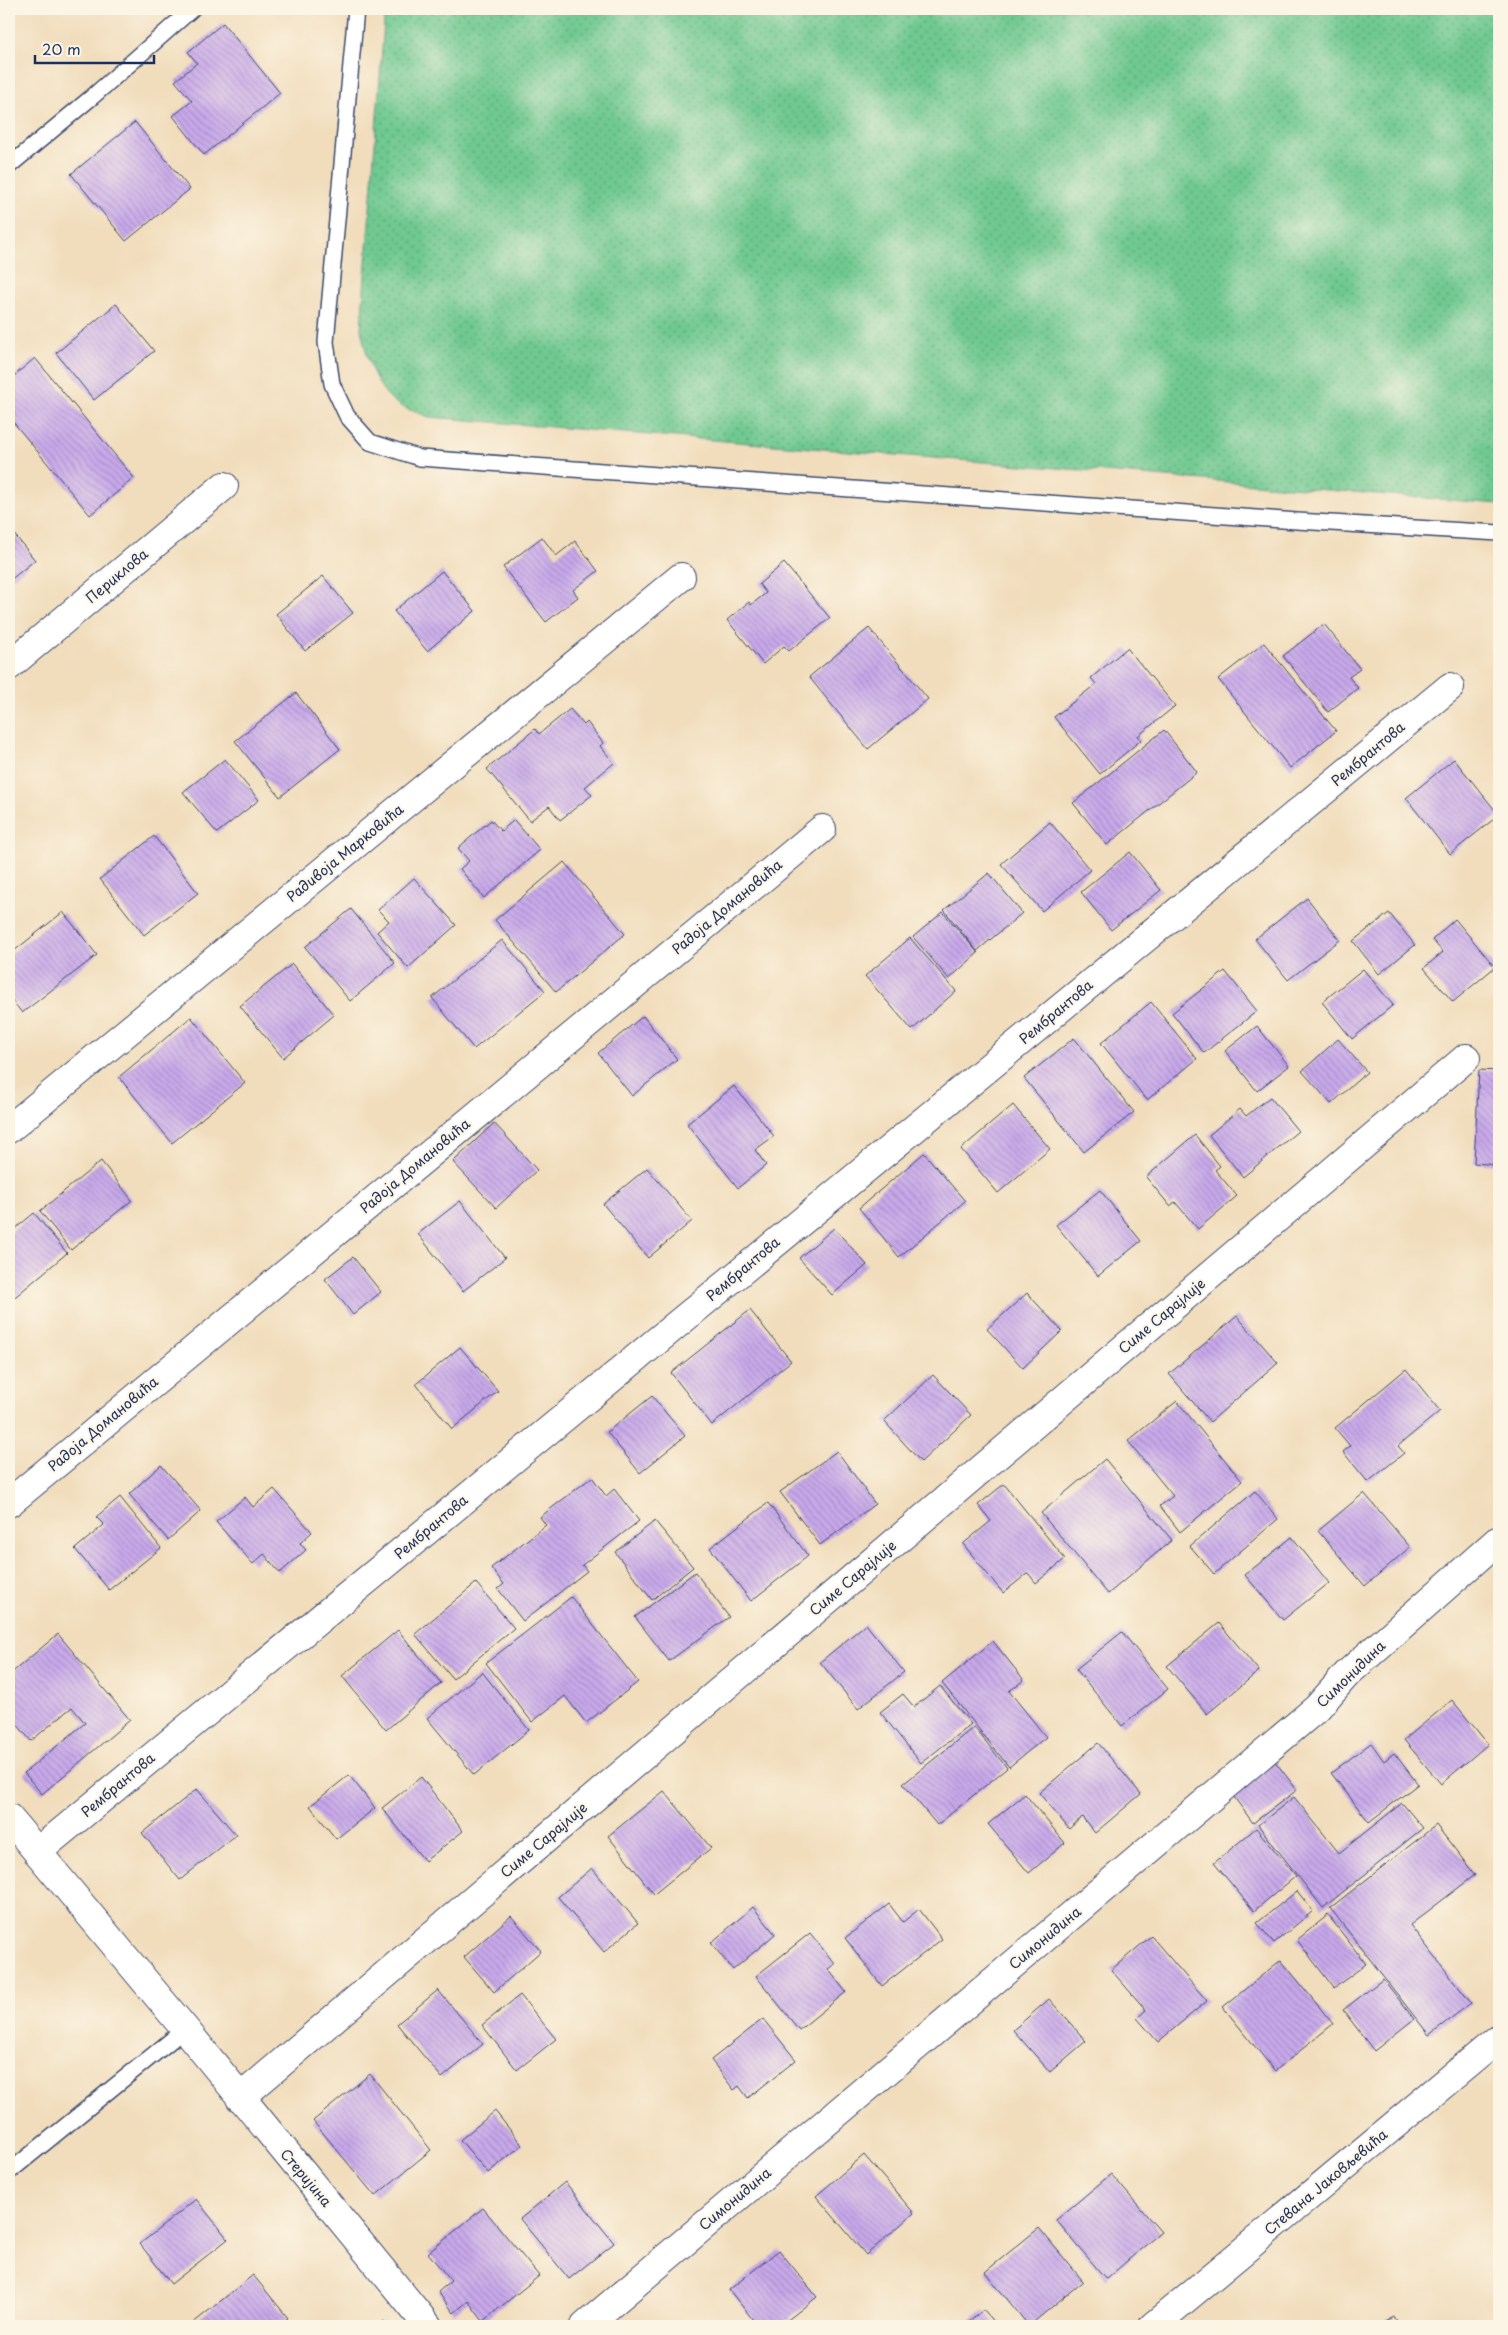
<svg xmlns="http://www.w3.org/2000/svg" width="1508" height="2335" font-family="'Playpen Sans',sans-serif">
	<defs>
		<pattern id="grass-dots" width="8" height="8" patternUnits="userSpaceOnUse" patternTransform="scale(1.25)"><rect width="8" height="8" fill="#6fc990"/><path d="M2 2h.1M6 6h.1" fill="none" stroke="#5aa479" stroke-width="1.8" stroke-linecap="round"/></pattern>
		<pattern id="building-back-hatch" width="6" height="6" patternUnits="userSpaceOnUse" patternTransform="scale(1.25)"><rect width="6" height="6" fill="#c9a9eb"/><path d="M-1 5l2 2M0 0l6 6M5-1l2 2" fill="none" stroke="#a28ac2"/></pattern>
	</defs>
	<rect width="100%" height="100%" fill="#fcf5e5"/>
	<filter id="ink" filterUnits="userSpaceOnUse"><feTurbulence type="fractalNoise" baseFrequency=".02" numOctaves="2"/><feDisplacementMap in="SourceGraphic" scale="10" xChannelSelector="R" yChannelSelector="G"/><feConvolveMatrix kernelMatrix="1 2 1 2 8 2 1 2 1" color-interpolation-filters="sRGB"/></filter>
	<filter id="wash" filterUnits="userSpaceOnUse"><feTurbulence type="fractalNoise" baseFrequency=".0096" numOctaves="4" result="noise"/><feDisplacementMap in="SourceGraphic" scale="20" xChannelSelector="R" yChannelSelector="G"/><feGaussianBlur stdDeviation="1.12" result="paint"/><feColorMatrix in="noise" values="0 0 0 0 0 0 0 0 0 0 0 0 0 0 0 0 0 1.4 0 .05"/><feComposite in="paint" operator="in"/></filter>
	<g filter="url(#wash)">
		<rect width="100%" height="100%" fill="#f1ddbc"/>
		<!-- grass -->
		<path fill="url(#grass-dots)" stroke="#457c77" d="M385,9H1499V504L429,417C419,413 408,410 399,405C374,389 366,355 361,329Z"/>
		<g id="blocks">
			<!-- building -->
			<path fill="url(#building-back-hatch)" d="M223,23L280,93L204,155L173,116L192,101L175,81L197,63L188,52Z
				M135,122L190,189L126,241L71,174Z
				M116,304L154,351L94,400L56,353Z
				M35,358L134,478L90,515L9,417V380Z
				M9,528L35,560L9,581Z
				M542,537L556,556L575,541L598,571L573,590L578,597L546,622L503,567Z
				M784,563L830,618L789,651L784,646L763,664L727,620L749,602L751,605L766,593L759,584Z
				M442,571L475,611L427,651L394,611Z
				M323,576L353,613L305,651L276,614Z
				M1324,624L1360,669L1349,677L1358,688L1328,712L1283,656Z
				M869,628L928,699L868,749L809,677Z
				M1264,643L1336,731L1290,768L1218,679Z
				M1127,648L1175,706L1138,736L1141,740L1100,774L1054,717L1096,684L1091,678Z
				M296,693L340,749L280,797L235,741Z
				M570,709L584,725L587,722L603,743L600,746L614,763L585,787L592,795L560,820L549,806L530,821L487,769L535,729L539,734Z
				M1164,730L1197,772L1107,845L1073,803Z
				M225,759L259,800L217,833L183,792Z
				M1454,759L1499,815L1450,854L1406,798Z
				M491,820L501,831L514,820L540,850L484,898L460,869L469,861L458,848Z
				M1050,822L1090,870L1042,911L1001,864Z
				M154,836L198,893L144,935L100,879Z
				M1130,852L1161,890L1111,930L1081,892Z
				M564,862L625,934L556,992L495,920Z
				M989,873L1022,913L977,951L944,910Z
				M414,878L456,925L408,968L377,932L389,921L378,910Z
				M1307,898L1340,940L1288,980L1255,939Z
				M351,909L395,963L350,1001L305,947Z
				M63,912L97,955L22,1013L9,996V955Z
				M943,912L978,953L949,979L913,937Z
				M1389,913L1415,945L1379,974L1353,941Z
				M1455,919L1495,967L1453,1002L1424,968L1443,952L1432,940Z
				M910,938L956,991L912,1030L865,976Z
				M502,940L545,991L474,1049L432,998Z
				M292,964L334,1015L283,1058L240,1006Z
				M1363,969L1393,1005L1352,1039L1322,1002Z
				M1225,971L1257,1011L1204,1053L1172,1013Z
				M1151,1002L1197,1059L1147,1100L1101,1043Z
				M643,1016L677,1059L632,1096L598,1053Z
				M191,1017L245,1083L172,1143L119,1077Z
				M1257,1026L1289,1066L1257,1091L1225,1051Z
				M1074,1038L1134,1112L1084,1152L1024,1078Z
				M1338,1039L1367,1072L1331,1104L1302,1071Z
				M1479,1070L1499,1071V1165L1474,1163Z
				M734,1086L774,1136L755,1150L766,1165L738,1188L687,1124Z
				M1270,1097L1298,1131L1243,1177L1209,1135L1240,1109L1246,1116Z
				M1013,1105L1050,1149L998,1193L961,1149Z
				M494,1123L537,1170L496,1208L453,1162Z
				M1195,1135L1220,1166L1215,1170L1237,1196L1198,1229L1175,1202L1170,1206L1146,1177Z
				M924,1153L965,1201L899,1257L859,1208Z
				M101,1161L132,1200L71,1250L40,1211Z
				M647,1168L692,1221L648,1258L603,1204Z
				M1100,1190L1141,1241L1098,1276L1056,1225Z
				M460,1201L505,1258L463,1291L418,1234Z
				M34,1213L67,1253L9,1302V1234Z
				M834,1228L867,1265L832,1295L799,1258Z
				M353,1257L381,1292L353,1315L325,1279Z
				M1027,1293L1062,1331L1023,1368L987,1329Z
				M750,1310L791,1361L712,1425L671,1373Z
				M1237,1316L1278,1363L1210,1422L1169,1374Z
				M460,1347L498,1391L452,1429L416,1384Z
				M1406,1369L1440,1411L1398,1446L1404,1453L1368,1482L1343,1452L1350,1446L1335,1428Z
				M933,1375L971,1415L921,1462L884,1421Z
				M652,1396L685,1436L640,1473L607,1432Z
				M1177,1401L1242,1481L1180,1532L1160,1506L1173,1496L1128,1441Z
				M837,1451L875,1504L820,1545L780,1492Z
				M1105,1459L1172,1540L1108,1594L1041,1513Z
				M161,1465L201,1511L168,1540L129,1494Z
				M592,1477L606,1496L614,1489L639,1521L582,1565L587,1571L523,1621L498,1589L504,1584L491,1568L546,1525L540,1517Z
				M1004,1484L1065,1559L1036,1583L1028,1573L1003,1593L963,1544L991,1521L978,1505Z
				M274,1489L312,1532L300,1543L306,1550L280,1573L264,1554L253,1564L216,1522L245,1497L253,1507Z
				M1255,1491L1278,1519L1214,1574L1190,1546Z
				M1364,1493L1410,1547L1365,1586L1318,1531Z
				M120,1497L161,1548L109,1590L75,1549L104,1525L96,1517Z
				M768,1503L808,1556L751,1601L710,1548Z
				M655,1521L693,1567L652,1600L615,1552Z
				M1292,1537L1329,1583L1283,1620L1245,1575Z
				M695,1572L729,1617L669,1661L635,1617Z
				M476,1583L514,1628L453,1679L415,1634Z
				M571,1597L638,1682L586,1723L565,1696L532,1722L486,1663Z
				M1219,1623L1259,1671L1207,1714L1167,1666Z
				M866,1624L904,1672L858,1709L820,1662Z
				M398,1630L441,1683L386,1730L342,1676Z
				M1122,1632L1168,1689L1122,1726L1076,1669Z
				M58,1634L130,1720L42,1794L24,1773L85,1723L72,1707L31,1741L16,1723L9,1730V1675Z
				M993,1641L1024,1680L1009,1691L1046,1737L1009,1767L942,1683Z
				M482,1672L529,1730L474,1775L427,1718Z
				M940,1686L971,1724L921,1763L880,1712L903,1694L914,1707Z
				M1452,1700L1488,1744L1441,1784L1404,1740Z
				M974,1727L1007,1768L937,1825L903,1784Z
				M1098,1743L1141,1794L1095,1833L1082,1817L1069,1829L1039,1793Z
				M1371,1743L1384,1761L1394,1753L1418,1784L1369,1822L1331,1773Z
				M1274,1760L1297,1790L1253,1823L1231,1793Z
				M349,1775L375,1808L336,1839L310,1806Z
				M421,1777L463,1831L425,1861L382,1808Z
				M197,1789L236,1835L180,1880L142,1833Z
				M664,1791L711,1848L654,1894L608,1836Z
				M1025,1794L1065,1843L1029,1873L988,1824Z
				M1294,1797L1339,1853L1402,1803L1423,1828L1323,1908L1258,1825Z
				M1436,1825L1475,1875L1410,1925L1471,2003L1429,2035L1330,1908Z
				M1256,1828L1296,1876L1254,1911L1214,1863Z
				M592,1868L638,1923L604,1952L558,1897Z
				M1297,1891L1313,1911L1274,1943L1257,1923Z
				M889,1904L903,1922L919,1909L942,1939L882,1986L845,1938Z
				M753,1907L775,1934L733,1970L711,1943Z
				M1328,1915L1366,1964L1334,1988L1297,1940Z
				M511,1916L541,1951L494,1992L464,1957Z
				M810,1933L835,1964L828,1969L846,1992L799,2030L756,1976Z
				M1151,1936L1207,2001L1158,2042L1137,2018L1146,2010L1111,1970Z
				M1281,1960L1333,2024L1275,2071L1223,2007Z
				M1383,1979L1414,2019L1374,2051L1343,2010Z
				M438,1990L483,2044L442,2078L397,2024Z
				M520,1995L556,2039L517,2070L482,2025Z
				M1049,1999L1086,2041L1050,2072L1013,2030Z
				M763,2019L796,2060L748,2098L739,2086L734,2090L711,2060Z
				M370,2074L431,2150L375,2196L313,2121Z
				M495,2111L522,2145L488,2173L460,2140Z
				M864,2155L914,2213L866,2255L816,2196Z
				M1111,2174L1161,2232L1106,2279L1056,2220Z
				M565,2182L614,2243L569,2279L520,2219Z
				M196,2199L228,2239L171,2284L140,2244Z
				M483,2208L539,2276L483,2321L468,2301L454,2313L438,2292L451,2281L428,2253Z
				M1039,2228L1083,2281L1029,2326L985,2272Z
				M779,2250L817,2297L780,2326H758L729,2290Z
				M253,2275L288,2318L277,2326H194L192,2324Z
				M983,2310L997,2326H964Z
				M1394,2317L1399,2326H1377Z
				M384,2321L388,2326H378Z"/>
		</g>
	</g>
	<g filter="url(#ink)">
		<use href="#blocks" fill-opacity="0" stroke="#3b496c" stroke-width="1"/>
		<g fill="none" stroke-linecap="round" stroke-linejoin="round">
			<!-- service casing -->
			<g stroke="#3b496c" stroke-width="18">
				<path id="service" d="M356,9L326,342L332,384L347,416L370,442L420,458L1297,521L1499,533
					M9,166L92,97L192,9
					M9,2172L185,2029"/>
			</g>
			<!-- minor casing -->
			<g stroke="#3b496c" stroke-width="30">
				<path id="minor" d="M9,666L224,486
					M9,1129L681,577
					M9,1503L822,829
					M9,1818L185,2029L428,2326
					M37,1852L1450,687
					M240,2098L1466,1058
					M585,2326L1317,1708L1348,1673L1497,1541
					M1153,2326L1499,2038"/>
			</g>
			<!-- service -->
			<use href="#service" stroke="#fff" stroke-width="15"/>
			<!-- minor -->
			<use href="#minor" stroke="#fff" stroke-width="28"/>
		</g>
	</g>
	<g text-anchor="middle" stroke-width="4" stroke-linejoin="round" paint-order="stroke">
		<!-- street labels -->
		<g font-size="14" fill="#1b2f5e" stroke="#fcf5e5">
			<text transform="translate(117 576) rotate(-40)" y="5">Периклова</text>
			<text transform="translate(1368 754) rotate(-40)" y="5">Рембрантова</text>
			<text transform="translate(345 853) rotate(-39)" y="5">Радивоја Марковића</text>
			<text transform="translate(727 907) rotate(-40)" y="5">Радоја Домановића</text>
			<text transform="translate(1056 1012) rotate(-40)" y="5">Рембрантова</text>
			<text transform="translate(415 1166) rotate(-40)" y="5">Радоја Домановића</text>
			<text transform="translate(743 1269) rotate(-40)" y="5">Рембрантова</text>
			<text transform="translate(1162 1316) rotate(-40)" y="5">Симе Сарајлије</text>
			<text transform="translate(103 1424) rotate(-40)" y="5">Радоја Домановића</text>
			<text transform="translate(431 1527) rotate(-40)" y="5">Рембрантова</text>
			<text transform="translate(853 1578) rotate(-40)" y="5">Симе Сарајлије</text>
			<text transform="translate(1351 1674) rotate(-44)" y="5">Симонидина</text>
			<text transform="translate(118 1785) rotate(-40)" y="5">Рембрантова</text>
			<text transform="translate(544 1840) rotate(-40)" y="5">Симе Сарајлије</text>
			<text transform="translate(1045 1938) rotate(-40)" y="5">Симонидина</text>
			<text transform="translate(306 2178) rotate(50)" y="5">Стеријина</text>
			<text transform="translate(1326 2182) rotate(-40)" y="5">Стевана Јаковљевића</text>
			<text transform="translate(735 2199) rotate(-40)" y="5">Симонидина</text>
		</g>
	</g>
	<!-- margin -->
	<rect width="1508" height="2335" fill="none" stroke="#fcf5e5" stroke-width="30"/>
	<!-- scale -->
	<path d="M35 55v8h119v-8" fill="none" stroke="#1b2f5e" stroke-width="2.5"/>
	<text x="42" y="55" font-size="15" fill="#1b2f5e" stroke="#fcf5e5" stroke-width="4" paint-order="stroke">20 m</text>
</svg>
